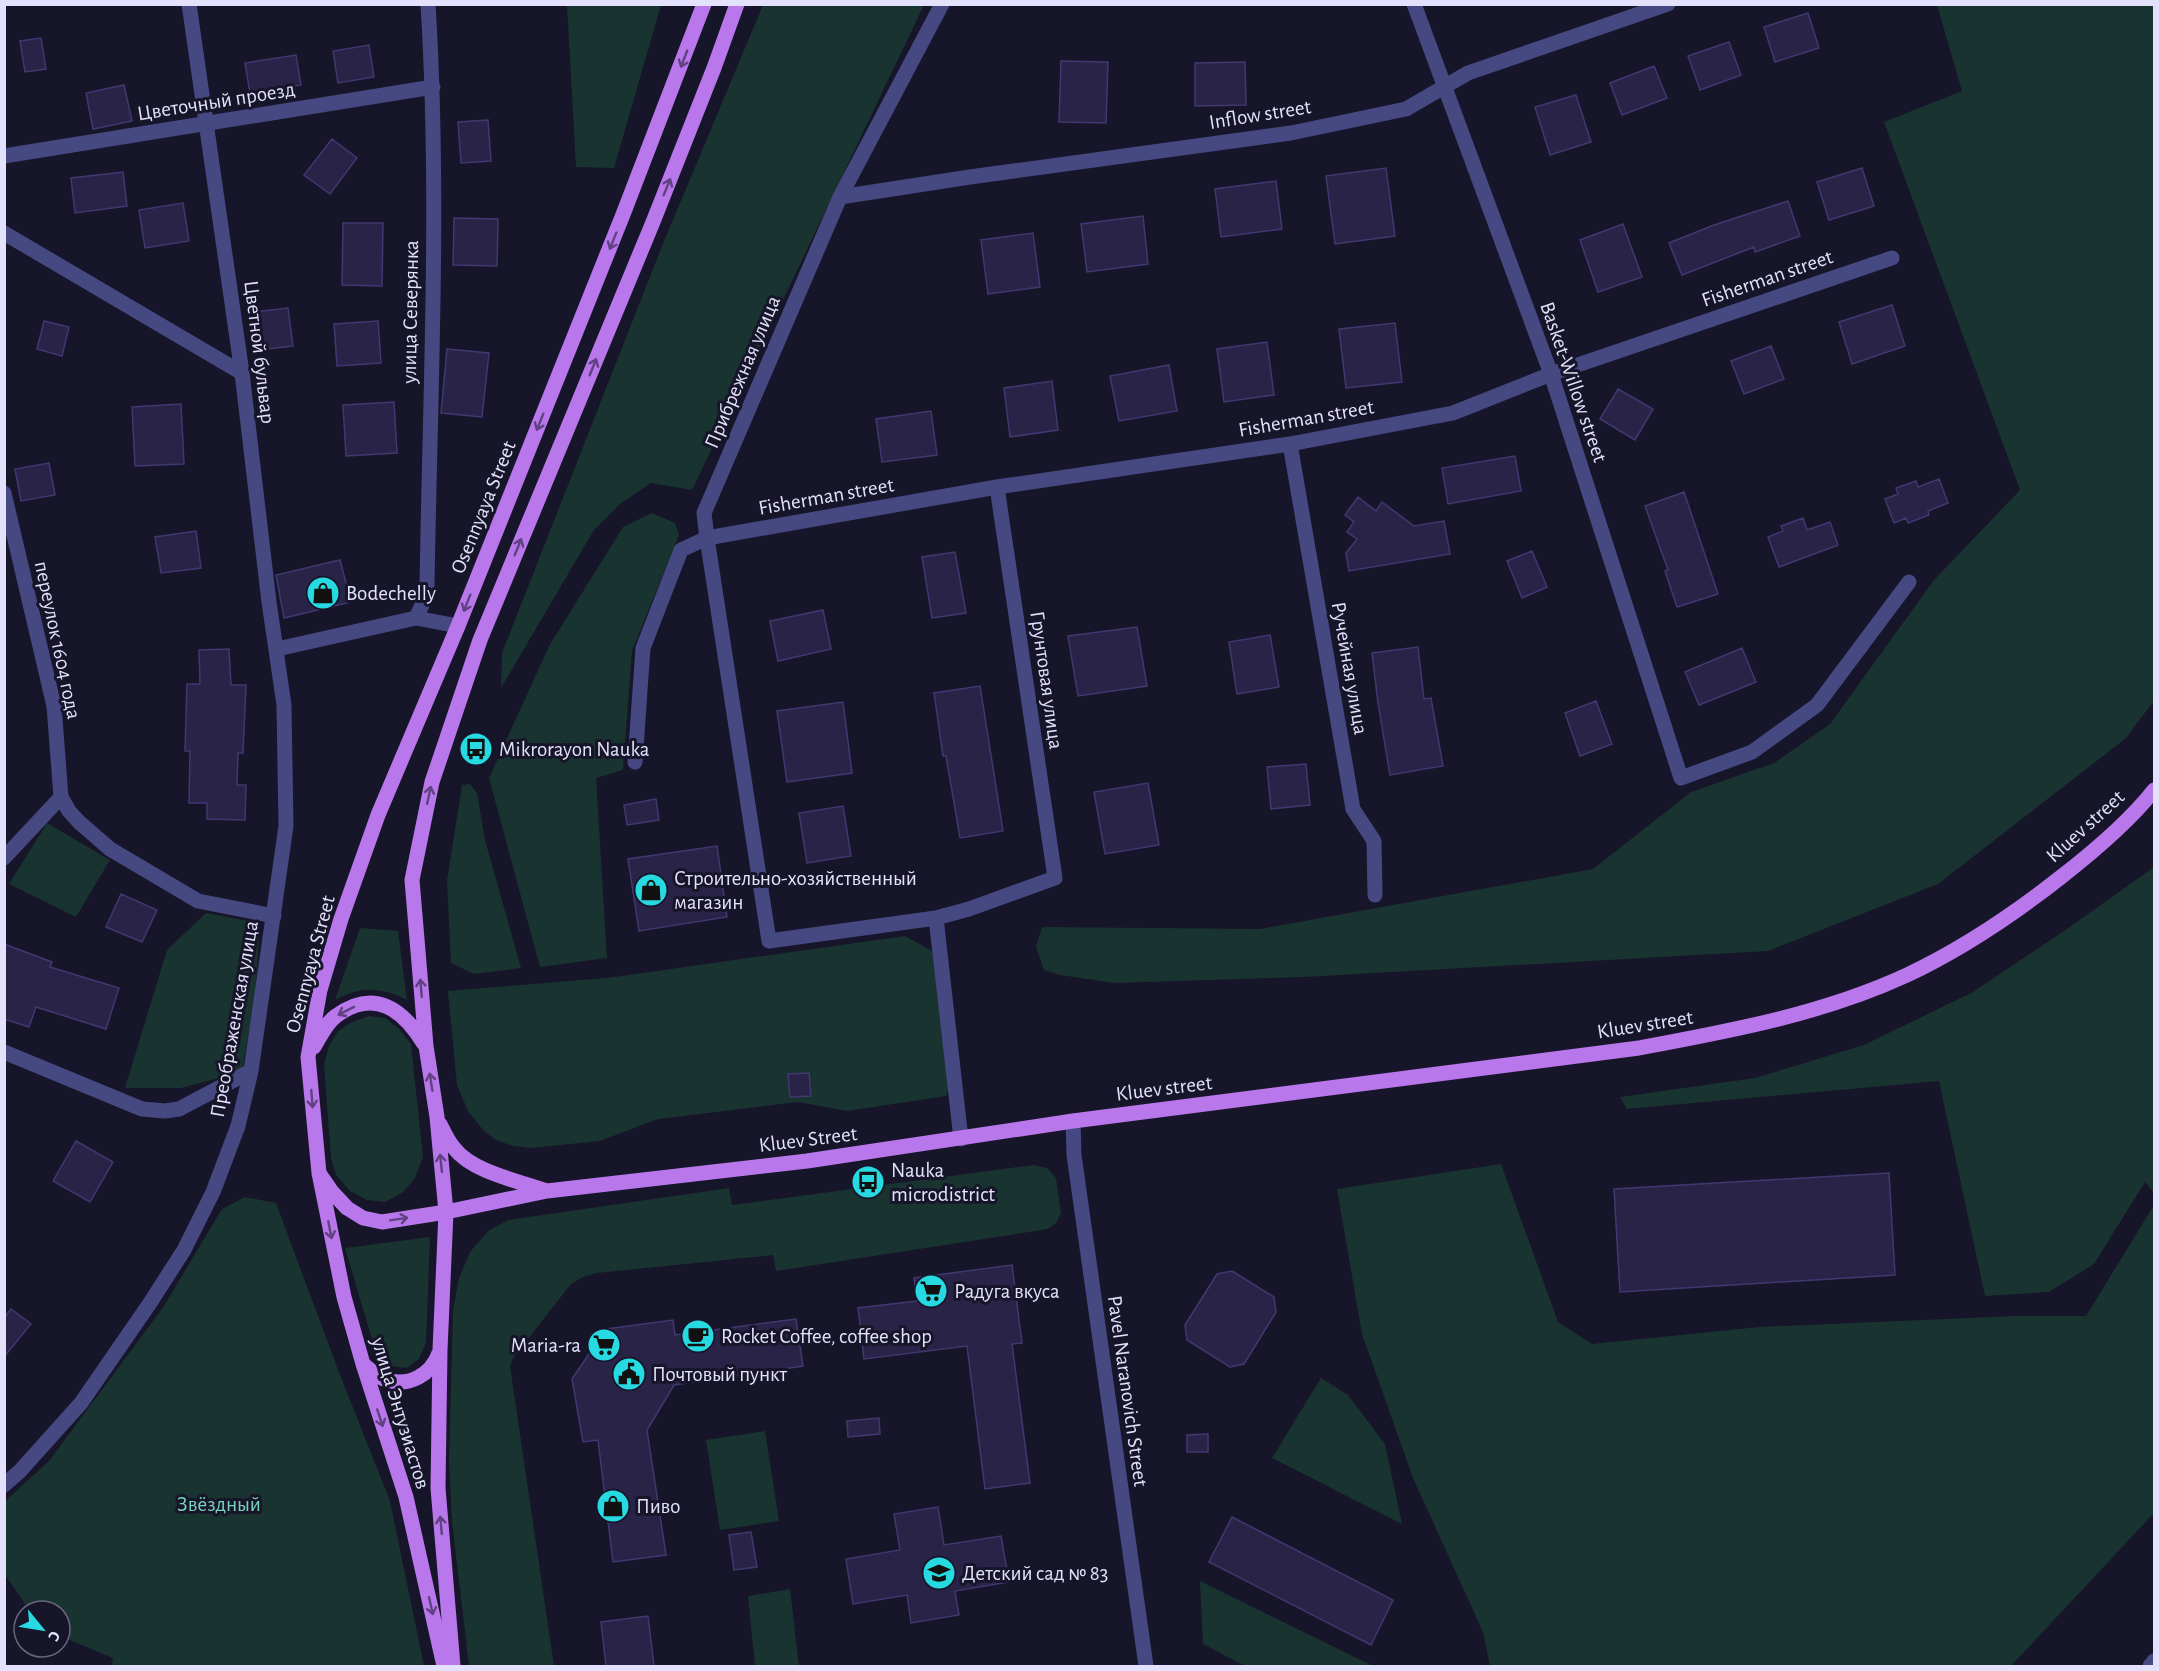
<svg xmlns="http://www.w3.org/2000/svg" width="2159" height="1671" font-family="'Alegreya Sans',sans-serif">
	<rect width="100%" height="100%" fill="#171529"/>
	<!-- green -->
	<path fill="#193330" d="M567,5H661L614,168L576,167Z
		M763,5H924L692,490L651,483L620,504L594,530L501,688L502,653L662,246Z
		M1937,5H2154V701L2125,739L1938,884L1768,951L1304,977L1115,983L1060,975L1044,970L1036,947L1042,927L1260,929L1593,869L1691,792L1774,763L1830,724L1934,580L2020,490L1884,122L1962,91Z
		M652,513L675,523L679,535L632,651L623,770L596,778L607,958L540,967L489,778L549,646L623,527Z
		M470,784L477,793L485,840L521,968L474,974L451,963L447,881L462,785Z
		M47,823L110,860L76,917L9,884Z
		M2154,867V1193L2145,1182L2094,1264L2049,1292L1985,1296L1939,1081L1627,1109L1620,1097L1755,1078L1864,1045L1973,992L2067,929Z
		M206,913L260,923L255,997L242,1072L181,1088H125L167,950Z
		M360,928L398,931L407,1000C381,987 361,986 335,1000Z
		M905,936L932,951L950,1083L946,1096L847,1111L798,1102L658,1119L600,1141L531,1148L513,1146L496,1140L483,1130L468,1111L457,1085L448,991L607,978Z
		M369,1016L385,1018L399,1029L411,1044L423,1157L415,1178L402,1193L385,1202L367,1200L350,1191L336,1175L331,1158L324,1064L329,1046L338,1031L352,1022Z
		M1501,1164L1558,1322L1592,1344L1759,1327L2015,1316H2086L2154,1205V1513L2011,1666H1490L1483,1632L1413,1478L1362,1334L1337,1189Z
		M1034,1165L1047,1168L1056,1178L1061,1213L1056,1223L1048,1229L776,1271L773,1255L597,1273L583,1277L571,1284L513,1358L510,1366L554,1666H469L452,1522L449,1460L453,1310L459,1278L470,1252L488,1231L508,1220L729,1188L732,1205Z
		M245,1197L276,1203L337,1367L390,1501L424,1666H112L113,1658L60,1636V1611H30L5,1575V1501L49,1461L164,1306L222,1209Z
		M430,1237L426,1343L419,1359L407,1368C394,1367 386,1366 377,1356L345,1248Z
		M1321,1378L1348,1395L1385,1444L1402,1524L1272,1458Z
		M765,1431L779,1521L720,1530L706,1440Z
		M1200,1581L1373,1666H1245L1203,1644Z
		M790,1589L799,1666H755L748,1596Z"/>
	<!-- building -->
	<path fill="#292348" stroke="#403971" stroke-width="1.5" d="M1808,13L1819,48L1775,62L1764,27Z
		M41,38L46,69L25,72L20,41Z
		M1729,42L1741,75L1700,90L1688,56Z
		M369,45L374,77L338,83L333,51Z
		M296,55L301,85L250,93L245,63Z
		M1061,61L1108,62L1106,123L1059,122Z
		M1245,62L1246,105L1195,106V63Z
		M1654,66L1667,98L1622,115L1610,83Z
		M124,85L132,121L93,129L86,93Z
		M1576,95L1591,142L1550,155L1535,107Z
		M488,120L491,161L461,163L458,122Z
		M332,139L357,158L330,194L304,175Z
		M1386,168L1395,236L1335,244L1326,176Z
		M1862,168L1874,206L1829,220L1817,182Z
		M123,172L127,206L75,213L71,178Z
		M1276,181L1282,229L1221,237L1215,189Z
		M1788,201L1800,236L1755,252L1754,247L1682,275L1669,243L1714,225Z
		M183,203L189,241L145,248L139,210Z
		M1143,216L1148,264L1087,272L1081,224Z
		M454,218L498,219L497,266L453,265Z
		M343,223H383L382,286L342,285Z
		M1623,224L1642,277L1598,292L1580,240Z
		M1033,233L1040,287L988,294L981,240Z
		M1892,305L1905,346L1852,364L1839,322Z
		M288,308L293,346L258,350L254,312Z
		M44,321L69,327L62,356L37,349Z
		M378,321L381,363L337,366L334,324Z
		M1395,323L1402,382L1346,388L1339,329Z
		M1267,342L1274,395L1224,402L1217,349Z
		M1771,346L1784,379L1744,394L1731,361Z
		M447,349L489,353L482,417L441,413Z
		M1169,365L1177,411L1119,421L1110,376Z
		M1052,381L1058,430L1010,437L1004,388Z
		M1618,389L1653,409L1635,440L1600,419Z
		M394,402L397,453L346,456L343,405Z
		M181,404L184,464L135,466L132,407Z
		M931,411L937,455L882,462L876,419Z
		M1515,456L1521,491L1448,504L1442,468Z
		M49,463L55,495L21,501L15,469Z
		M1939,479L1948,503L1928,511L1929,515L1908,523L1906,518L1894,523L1885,499L1898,494L1896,488L1916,481L1918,487Z
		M1684,492L1718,594L1677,607L1665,571L1668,570L1645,506Z
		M1358,497L1376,511L1382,502L1414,526L1444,521L1450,554L1349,571L1346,553L1357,539L1347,532L1354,522L1345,515Z
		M1803,518L1807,530L1830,522L1838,545L1779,567L1768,537L1783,531L1781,526Z
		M196,531L201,568L161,573L155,537Z
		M1532,551L1547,587L1522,598L1507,561Z
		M955,552L966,613L932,618L922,557Z
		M340,560L351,602L284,618L276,575Z
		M823,610L831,649L778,661L770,621Z
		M1137,627L1147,686L1078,696L1068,636Z
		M1270,635L1279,687L1237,694L1229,642Z
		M1418,647L1424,699L1431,698L1443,766L1390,775L1378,703L1372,653Z
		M1742,648L1756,682L1699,705L1685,672Z
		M229,649L231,685H246L243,753H238L237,785H246L245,820L207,819V803H189L190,751H185L187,684H200L199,650Z
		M980,686L1003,831L960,838L946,756H943L934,693Z
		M1596,701L1612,744L1580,756L1565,713Z
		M843,702L852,773L787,782L777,711Z
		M1306,764L1310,805L1271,809L1267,767Z
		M1148,783L1159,845L1105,854L1094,792Z
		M656,799L659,820L627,825L624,805Z
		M843,806L851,856L807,863L799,813Z
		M717,846L727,917L639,931L628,859Z
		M121,894L157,910L142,942L106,927Z
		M4,944L52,962L50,967L119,988L106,1029L36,1007L29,1027L4,1019Z
		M809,1073L811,1096L790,1097L788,1074Z
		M76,1141L113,1162L90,1202L53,1181Z
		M1889,1173L1895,1275L1620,1292L1614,1189Z
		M1012,1265L1022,1343L1012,1344L1030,1483L985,1489L967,1346L864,1359L858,1308L917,1301L914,1278Z
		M1232,1271L1274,1297L1276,1312L1244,1364L1230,1367L1187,1340L1185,1325L1217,1274Z
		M11,1309L31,1324L4,1357V1318Z
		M796,1319L803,1366L674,1385L647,1430L666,1555L613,1562L598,1440L583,1442L572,1379L606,1329L673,1320L675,1335Z
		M879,1418L880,1434L848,1437L847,1421Z
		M1208,1434V1452H1187V1435Z
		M938,1507L944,1545L1001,1536L1009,1582L955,1591L959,1615L911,1623L907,1595L853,1604L846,1559L900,1550L894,1514Z
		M1232,1517L1393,1600L1371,1645L1209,1562Z
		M751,1532L757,1567L734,1570L729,1535Z
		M648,1616L654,1666H606L601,1622Z"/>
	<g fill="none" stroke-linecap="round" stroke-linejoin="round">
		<!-- minor -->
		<path stroke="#464882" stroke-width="15" d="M1414,4L1551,374L1681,778L1752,752L1817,705L1909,582
			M4,156L433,87
			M840,197L970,177L1291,133L1406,109L1468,73L1668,4
			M4,233L242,373
			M1290,444L1353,809L1374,841L1375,895
			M997,487L1055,878L969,909L936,918L769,941L707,538L997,487L1290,444L1453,413L1551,374L1892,258
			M4,493L54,706L61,797L69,811L79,822L110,849L198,901L274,916
			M416,618L422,605L427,586C430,392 440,198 428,4
			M277,649L416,618L458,626
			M635,762L643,648L681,550L707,538L704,513L840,197L942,4
			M4,858L61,797
			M936,918L961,1139
			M4,1052L142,1109L165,1111L179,1109L251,1071
			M1073,1121L1074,1155L1085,1233L1146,1666
			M4,1485L20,1471L81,1403L150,1303L184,1250L213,1192L238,1126L251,1071L286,826L284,705L269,602L242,373L189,4
			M2150,1666L2154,1661"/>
		<!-- major -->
		<path stroke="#b977ec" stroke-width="15" d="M314,1047C320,1037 326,1023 336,1016C374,988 403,1009 424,1044
			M440,1124C444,1132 448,1141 454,1148C472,1172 519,1181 547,1191
			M319,1173L332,1192L347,1208L363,1218L382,1222L446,1212L547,1191L807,1161L1073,1121L1639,1048C1730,1031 1823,1014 1907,975C1962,949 2014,914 2061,877C2093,852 2129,822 2154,790
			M363,1364C370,1370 377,1377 386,1380C409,1387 431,1375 439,1353
			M444,1666L406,1497L363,1364L344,1297L319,1173L308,1057L320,990L341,919L378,815L458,626L624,212L704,4
			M453,1666L438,1488L440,1350L446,1212L437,1117L426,1046L412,880L432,782L480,640L653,222L714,68L737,4"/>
	</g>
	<!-- one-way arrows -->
	<defs><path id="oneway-shaft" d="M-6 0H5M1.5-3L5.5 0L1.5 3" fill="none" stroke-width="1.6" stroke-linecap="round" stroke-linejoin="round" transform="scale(1.5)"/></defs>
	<g stroke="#604181">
		<use href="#oneway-shaft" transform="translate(684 59) rotate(111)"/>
		<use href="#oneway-shaft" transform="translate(667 187) rotate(-68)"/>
		<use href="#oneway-shaft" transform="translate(613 241) rotate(112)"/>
		<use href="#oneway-shaft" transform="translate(593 367) rotate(-68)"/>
		<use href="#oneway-shaft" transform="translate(540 422) rotate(112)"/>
		<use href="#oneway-shaft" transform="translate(518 547) rotate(-68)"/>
		<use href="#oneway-shaft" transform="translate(467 603) rotate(112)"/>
		<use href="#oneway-shaft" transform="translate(429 795) rotate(-78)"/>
		<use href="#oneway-shaft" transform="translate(421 988) rotate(-95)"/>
		<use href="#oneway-shaft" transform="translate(346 1011) rotate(153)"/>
		<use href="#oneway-shaft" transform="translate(431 1082) rotate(-99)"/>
		<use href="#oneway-shaft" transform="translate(312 1099) rotate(85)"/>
		<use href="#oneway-shaft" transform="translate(441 1163) rotate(-96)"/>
		<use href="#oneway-shaft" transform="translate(399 1219) rotate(-9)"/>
		<use href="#oneway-shaft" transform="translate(330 1230) rotate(79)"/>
		<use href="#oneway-shaft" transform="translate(380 1418) rotate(72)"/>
		<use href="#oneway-shaft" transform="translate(441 1525) rotate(-95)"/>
		<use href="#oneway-shaft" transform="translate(431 1606) rotate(77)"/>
	</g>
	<!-- icons -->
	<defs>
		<g id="shop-disc" transform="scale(1.725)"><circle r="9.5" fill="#27dae1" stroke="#171529"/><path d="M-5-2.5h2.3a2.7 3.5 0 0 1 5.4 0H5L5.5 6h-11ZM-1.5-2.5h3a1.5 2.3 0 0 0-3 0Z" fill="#111"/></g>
		<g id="bus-disc" transform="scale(1.725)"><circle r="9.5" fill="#27dae1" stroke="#171529"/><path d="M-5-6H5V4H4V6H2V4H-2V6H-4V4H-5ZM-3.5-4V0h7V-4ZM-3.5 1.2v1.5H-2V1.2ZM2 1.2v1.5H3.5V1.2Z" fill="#111"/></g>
		<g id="supermarket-disc" transform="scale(1.725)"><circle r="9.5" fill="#27dae1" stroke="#171529"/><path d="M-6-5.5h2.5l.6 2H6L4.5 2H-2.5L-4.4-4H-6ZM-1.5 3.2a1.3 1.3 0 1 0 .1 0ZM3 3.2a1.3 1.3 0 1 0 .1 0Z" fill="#111"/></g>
		<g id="cafe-disc" transform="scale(1.725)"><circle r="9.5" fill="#27dae1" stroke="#171529"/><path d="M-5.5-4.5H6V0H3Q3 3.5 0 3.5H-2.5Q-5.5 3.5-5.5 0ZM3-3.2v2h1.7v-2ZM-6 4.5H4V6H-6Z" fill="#111"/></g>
		<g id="civic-disc" transform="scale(1.725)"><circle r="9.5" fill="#27dae1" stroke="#171529"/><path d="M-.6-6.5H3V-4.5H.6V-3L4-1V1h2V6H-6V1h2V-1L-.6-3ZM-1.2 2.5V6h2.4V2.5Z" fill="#111"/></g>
		<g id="school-disc" transform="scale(1.725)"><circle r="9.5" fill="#27dae1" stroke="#171529"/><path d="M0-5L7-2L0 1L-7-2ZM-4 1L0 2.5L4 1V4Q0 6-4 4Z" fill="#111"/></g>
	</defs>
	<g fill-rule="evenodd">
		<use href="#shop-disc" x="323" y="593"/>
		<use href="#bus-disc" x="476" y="749"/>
		<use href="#shop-disc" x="651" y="890"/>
		<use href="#bus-disc" x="868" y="1182"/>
		<use href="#supermarket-disc" x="931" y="1291"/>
		<use href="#cafe-disc" x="698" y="1336"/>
		<use href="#supermarket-disc" x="604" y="1345"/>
		<use href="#civic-disc" x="629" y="1374"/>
		<use href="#shop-disc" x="613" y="1506"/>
		<use href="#school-disc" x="939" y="1573"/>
	</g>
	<g text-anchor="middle" stroke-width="6" stroke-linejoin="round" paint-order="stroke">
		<!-- street labels -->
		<g font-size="21" fill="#e3e1fb" stroke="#171529">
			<text transform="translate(216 101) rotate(-9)" y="7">Цветочный проезд</text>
			<text transform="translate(1260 114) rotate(-9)" y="7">Inflow street</text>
			<text transform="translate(1767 278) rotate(-19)" y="7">Fisherman street</text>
			<text transform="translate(410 312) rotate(-89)" y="7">улица Северянка</text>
			<text transform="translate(260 352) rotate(83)" y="7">Цветной бульвар</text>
			<text transform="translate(742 372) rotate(-67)" y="7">Прибрежная улица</text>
			<text transform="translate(1574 382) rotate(71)" y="7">Basket-Willow street</text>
			<text transform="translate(1306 418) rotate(-10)" y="7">Fisherman street</text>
			<text transform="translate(826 496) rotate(-10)" y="7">Fisherman street</text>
			<text transform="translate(483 507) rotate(-68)" y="7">Osennyaya Street</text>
			<text transform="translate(58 640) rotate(78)" y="7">переулок 1604 года</text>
			<text transform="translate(1350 668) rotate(80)" y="7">Ручейная улица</text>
			<text transform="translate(1047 680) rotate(82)" y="7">Грунтовая улица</text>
			<text transform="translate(2085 826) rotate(-42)" y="7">Kluev street</text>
			<text transform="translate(310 964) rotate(-75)" y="7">Osennyaya Street</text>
			<text transform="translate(234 1019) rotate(-80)" y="7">Преображенская улица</text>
			<text transform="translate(1645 1024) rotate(-9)" y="7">Kluev street</text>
			<text transform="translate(1164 1088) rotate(-7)" y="7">Kluev street</text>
			<text transform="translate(808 1139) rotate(-7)" y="7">Kluev Street</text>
			<text transform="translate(1128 1391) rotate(82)" y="7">Pavel Naranovich Street</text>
			<text transform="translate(401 1413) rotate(73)" y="7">улица Энтузиастов</text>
		</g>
		<!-- poi labels -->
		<g font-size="21" fill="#e3e1fb" stroke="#171529" text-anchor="start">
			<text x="346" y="600">Bodechelly</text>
			<text x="499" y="756">Mikrorayon Nauka</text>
			<text x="674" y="885">Строительно-хозяйственный<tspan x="674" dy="24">магазин</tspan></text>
			<text x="891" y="1177">Nauka<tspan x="891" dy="24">microdistrict</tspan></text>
			<text x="954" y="1298">Радуга вкуса</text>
			<text x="721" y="1343">Rocket Coffee, coffee shop</text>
			<text x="581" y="1352" text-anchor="end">Maria-ra</text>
			<text x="652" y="1381">Почтовый пункт</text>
			<text x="636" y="1513">Пиво</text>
			<text x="962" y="1580">Детский сад № 83</text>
		</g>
		<!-- park labels -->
		<g font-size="21" fill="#76d3b6" stroke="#171529">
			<text x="219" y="1511">Звёздный</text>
		</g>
	</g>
	<!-- border -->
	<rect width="2159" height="1671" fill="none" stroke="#e3e1fb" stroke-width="12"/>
	<!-- north arrow -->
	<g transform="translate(42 1629) rotate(120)"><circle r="28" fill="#171529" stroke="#69677d" stroke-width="1.5"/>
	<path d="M0-4.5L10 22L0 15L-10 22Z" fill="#27dae1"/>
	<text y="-9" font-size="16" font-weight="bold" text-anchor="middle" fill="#e3e1fb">С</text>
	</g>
</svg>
